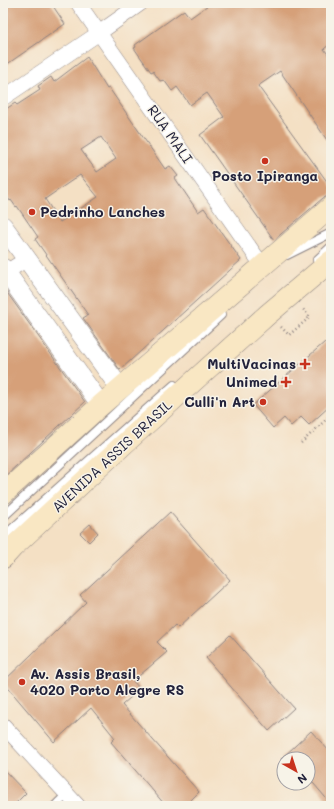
<svg xmlns="http://www.w3.org/2000/svg" width="334" height="809" font-family="Mali,sans-serif">
	<rect width="100%" height="100%" fill="#f7f3e8"/>
	<filter id="ink" filterUnits="userSpaceOnUse"><feTurbulence type="fractalNoise" baseFrequency=".025" numOctaves="2"/><feDisplacementMap in="SourceGraphic" scale="8" xChannelSelector="R" yChannelSelector="G"/><feConvolveMatrix kernelMatrix="1 2 1 2 8 2 1 2 1" color-interpolation-filters="sRGB"/></filter>
	<filter id="wash" filterUnits="userSpaceOnUse"><feTurbulence type="fractalNoise" baseFrequency=".012" numOctaves="4" result="noise"/><feDisplacementMap in="SourceGraphic" scale="16" xChannelSelector="R" yChannelSelector="G"/><feGaussianBlur stdDeviation="0.9" result="paint"/><feColorMatrix in="noise" values="0 0 0 0 0 0 0 0 0 0 0 0 0 0 0 0 0 1.4 0 .05"/><feComposite in="paint" operator="in"/></filter>
	<g filter="url(#wash)">
		<rect width="100%" height="100%" fill="#f4e0c4"/>
		<g id="blocks">
			<!-- building -->
			<path fill="#d6a079" fill-rule="evenodd" d="M3,3H51L65,24L3,67Z
				M211,3H331V43L324,49L331,58V146L280,71L258,86L331,187V195L323,198L274,240L200,135L224,117L207,93L190,105L177,87L172,91L164,80L160,81L153,71L151,72L134,48L136,47L135,45L184,10L190,18Z
				M87,57L107,89L109,88L165,169L170,166L178,176L175,178L198,212L204,208L241,260L120,370L83,318L88,315L35,239L38,237L17,206L16,207L11,200L10,201L3,191V111L15,103L17,105L40,90L38,86L51,77L54,82ZM101,137L116,159L97,172L81,150ZM80,175L98,197L60,222L45,199Z
				M3,287L85,402L3,478Z
				M325,342L331,348V405L309,425L301,417L291,426L284,418L273,428L253,405Z
				M170,512L230,580L178,628L175,625L157,642L167,652L133,681L140,689L122,705L199,792L185,806H166L111,742L115,738L91,708L54,742L3,682L86,602L80,595Z
				M90,524L98,533L89,542L80,533Z
				M230,635L294,708L269,731L206,658Z
				M311,731L331,753V804L308,777V759H281Z
				M3,769L26,793L13,806H3Z"/>
		</g>
	</g>
	<g filter="url(#ink)">
		<use href="#blocks" fill-opacity="0" stroke="#8b8180" stroke-width="1"/>
		<g fill="none" stroke-linecap="round" stroke-linejoin="round">
			<!-- service casing -->
			<g stroke="#8b8180" stroke-width="10">
				<path id="service" d="M287,255L331,233
					M317,260L331,247
					M3,517L221,315
					M3,537L174,385
					M55,806L67,794"/>
			</g>
			<!-- minor casing -->
			<g stroke="#8b8180" stroke-width="16">
				<path id="minor" d="M78,3L262,265
					M3,98L99,33L141,3
					M3,274L27,259
					M3,725L78,806"/>
			</g>
			<!-- tertiary casing -->
			<g stroke="#8b8180" stroke-width="20">
				<path id="tertiary" d="M3,226L120,388
					M3,268L101,405"/>
			</g>
			<!-- secondary casing -->
			<g stroke="#8b8180" stroke-width="22">
				<path id="secondary" d="M3,494L101,405L331,207
					M3,558L13,547L124,444L267,315L331,261"/>
			</g>
			<!-- path -->
			<path stroke="#8b8180" stroke-width="2.5" stroke-dasharray="1 3" stroke-linecap="butt" d="M281,327L289,335L310,317L302,308
				M329,338L331,340
				M301,443L331,415"/>
			<!-- service -->
			<use href="#service" stroke="#fff" stroke-width="8"/>
			<!-- minor -->
			<use href="#minor" stroke="#fff" stroke-width="15"/>
			<!-- tertiary -->
			<use href="#tertiary" stroke="#fff" stroke-width="19"/>
			<!-- secondary -->
			<use href="#secondary" stroke="#f9e7c3" stroke-width="21"/>
		</g>
	</g>
	<!-- markers -->
	<g fill="#c8321e" stroke="#f7f3e8" stroke-width="1.5">
		<circle cx="265" cy="161" r="4"/>
		<circle cx="32" cy="212" r="4"/>
		<path d="M303 358h4v4h4v4h-4v4h-4v-4h-4v-4h4z"/>
		<path d="M284 376h4v4h4v4h-4v4h-4v-4h-4v-4h4z"/>
		<circle cx="263" cy="402" r="4"/>
		<circle cx="22" cy="682" r="4"/>
	</g>
	<g text-anchor="middle" stroke-width="3" stroke-linejoin="round" paint-order="stroke">
		<!-- street labels -->
		<g font-size="14" fill="#22223b" stroke="#f7f3e8">
			<text transform="translate(170 134) rotate(55)" y="5">RUA MALI</text>
			<text transform="translate(112 456) rotate(-43)" y="5">AVENIDA ASSIS BRASIL</text>
		</g>
		<!-- poi labels -->
		<g font-size="14" font-weight="bold" fill="#22223b" stroke="#f7f3e8" text-anchor="end">
			<text x="265" y="181" text-anchor="middle">Posto Ipiranga</text>
			<text x="40" y="217" text-anchor="start">Pedrinho Lanches</text>
			<text x="296" y="369">MultiVacinas</text>
			<text x="277" y="387">Unimed</text>
			<text x="255" y="407">Culli'n Art</text>
			<text x="30" y="679" text-anchor="start">Av. Assis Brasil,<tspan x="30" dy="16">4020 Porto Alegre RS</tspan></text>
		</g>
	</g>
	<!-- margin -->
	<rect width="334" height="809" fill="none" stroke="#f7f3e8" stroke-width="16"/>
	<!-- north arrow -->
	<g transform="translate(296 771) rotate(141)"><circle r="19" fill="#f7f3e8" stroke="#a29fa3"/>
	<path d="M0-3L7 15L0 10L-7 15Z" fill="#c8321e"/>
	<text y="-6" font-size="11" font-weight="bold" text-anchor="middle" fill="#22223b">N</text>
	</g>
</svg>
